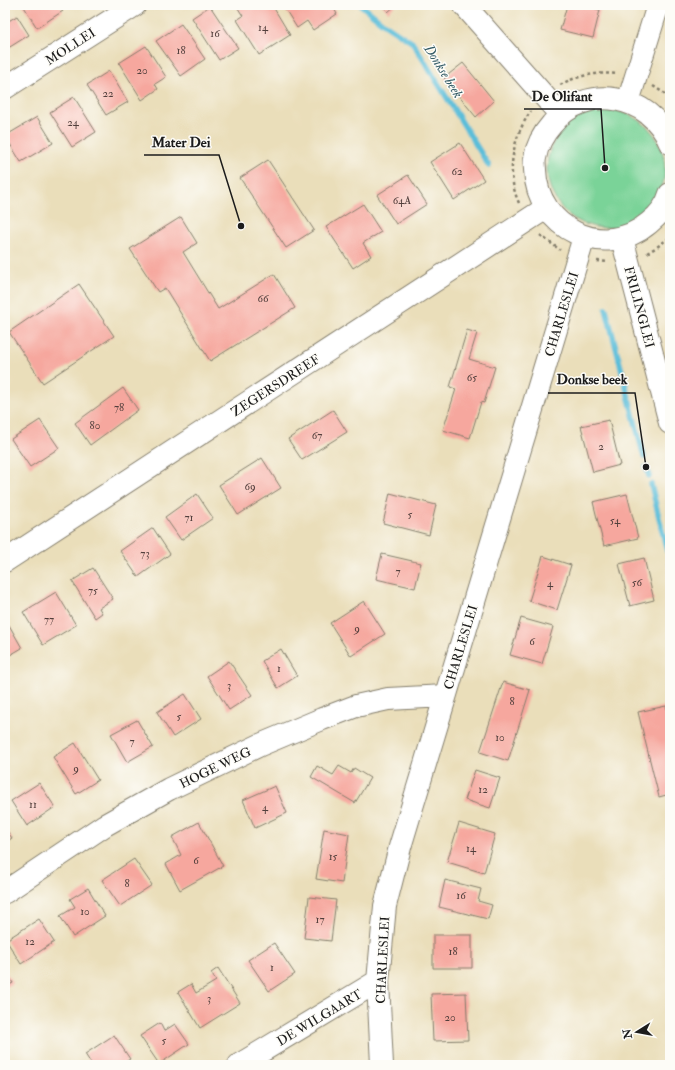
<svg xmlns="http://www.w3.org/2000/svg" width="675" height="1070" font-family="'IM FELL Double Pica',serif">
	<rect width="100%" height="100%" fill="#fdfcf7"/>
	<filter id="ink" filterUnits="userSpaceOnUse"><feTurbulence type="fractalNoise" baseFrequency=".025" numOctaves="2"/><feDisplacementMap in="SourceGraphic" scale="8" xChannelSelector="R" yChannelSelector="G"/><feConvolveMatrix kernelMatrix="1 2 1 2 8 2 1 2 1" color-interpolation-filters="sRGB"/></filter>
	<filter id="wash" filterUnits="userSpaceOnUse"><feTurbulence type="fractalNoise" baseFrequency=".012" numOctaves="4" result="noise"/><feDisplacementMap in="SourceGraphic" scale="16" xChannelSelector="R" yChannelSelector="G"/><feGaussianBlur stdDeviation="0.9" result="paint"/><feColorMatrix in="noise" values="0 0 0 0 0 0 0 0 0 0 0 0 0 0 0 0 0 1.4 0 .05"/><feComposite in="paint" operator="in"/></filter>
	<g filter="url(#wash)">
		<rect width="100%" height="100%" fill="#eadeba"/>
		<!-- green -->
		<path fill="#7ad398" stroke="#4b785a" d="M547 169a59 59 0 1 1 118 0a59 59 0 1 1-118 0Z"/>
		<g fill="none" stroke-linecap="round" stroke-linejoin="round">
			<!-- stream -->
			<path stroke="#5bbed9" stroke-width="5.5" d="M361,5L383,23L413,43L489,166
				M606,309L644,457
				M646,467L649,476
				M651,484L667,551
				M670,562V563"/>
		</g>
		<g id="blocks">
			<!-- building -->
			<path fill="#f6a79e" d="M23,5H59L63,11L37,28Z
				M236,5H272L290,35L259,55L237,20L243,16Z
				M291,5H332L337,14L313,30L307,21L297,28L285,9Z
				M382,5H396L388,12Z
				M567,5H583L600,10L593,38L560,30Z
				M210,6L238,48L219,60L192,18Z
				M17,16L29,35L5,50V23Z
				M181,24L205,59L181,76L156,41Z
				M146,46L166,77L155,84L158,89L142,100L119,63Z
				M463,63L494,101L476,117L444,78Z
				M109,71L128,102L106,115L87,85Z
				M74,97L96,132L72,147L50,112Z
				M37,117L53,143L21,162L5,136Z
				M460,143L484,180L454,200L430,162Z
				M268,160L314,230L286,248L240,178Z
				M408,175L427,204L396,224L377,195Z
				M363,204L381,232L363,243L371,256L353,268L326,227Z
				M181,217L197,243L183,252L218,309L274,274L295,308L210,361L165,288L158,292L130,249Z
				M79,284L114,336L43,383L9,332Z
				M467,330L477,333L469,359L495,367L484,403L481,402L470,438L443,430L456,389L450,387Z
				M123,388L138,410L90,445L75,423Z
				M333,410L347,432L302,460L288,439Z
				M40,420L59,448L30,467L11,439Z
				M609,420L620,465L593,472L581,426Z
				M262,458L281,488L238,515L219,485Z
				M390,493L436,505L429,535L383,523Z
				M197,494L213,518L181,540L165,517Z
				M627,494L638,538L604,546L593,502Z
				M153,528L170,554L138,577L120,551Z
				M382,554L421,563L415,588L376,579Z
				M543,556L571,565L557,610L529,601Z
				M644,558L654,600L630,606L619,564Z
				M93,568L113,599L99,608L102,613L95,618L72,581Z
				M56,592L76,625L43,645L23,612Z
				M364,601L385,634L351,656L330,623Z
				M521,618L553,627L542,664L510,655Z
				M9,625L22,648L5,658V627Z
				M281,649L297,676L278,688L262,661Z
				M229,661L252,695L229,710L207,676Z
				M503,682L530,690L508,761L480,752Z
				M185,694L201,719L173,737L157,712Z
				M666,706L670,723V794L659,797L638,712Z
				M137,720L153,747L127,762L111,734Z
				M75,743L98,780L76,794L53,757Z
				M317,766L333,775L339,766L351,773L354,768L370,778L355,803L311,777Z
				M475,770L500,778L490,808L465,800Z
				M39,783L55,807L27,826L11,801Z
				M275,786L287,813L255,828L243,800Z
				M199,822L223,866L180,890L166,864L181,855L172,837Z
				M459,823L495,834L484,873L447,862Z
				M5,828L12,838L5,843Z
				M324,829L349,834L342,883L316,879Z
				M134,859L152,885L120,906L102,880Z
				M445,880L481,889L478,901L492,905L488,919L439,907Z
				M88,888L105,916L73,937L60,916L75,907L70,899Z
				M309,897L336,900L331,941L304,938Z
				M39,919L54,942L21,964L6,940Z
				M433,935H472V968H433Z
				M274,943L295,974L269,991L248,960Z
				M218,968L240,1003L200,1028L178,992L191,984L196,993L216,981L211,973Z
				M5,971L13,983L5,987Z
				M466,993L468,1040L433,1041L431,994Z
				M160,1023L164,1031L175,1024L189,1044L159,1064L140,1036Z
				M114,1035L130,1059L121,1065H92L85,1054Z"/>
		</g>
	</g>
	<g filter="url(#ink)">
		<use href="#blocks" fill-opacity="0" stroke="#837d6b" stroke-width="1"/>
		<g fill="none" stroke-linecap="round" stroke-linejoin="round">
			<!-- minor casing -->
			<g stroke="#837d6b" stroke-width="24">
				<path id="minor" d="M464,5L560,114
					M5,88L135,5
					M628,102L658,5
					M670,143C650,94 586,82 552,124C544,133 537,145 535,158C534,162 535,167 535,170C537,229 604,261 649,223C658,216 667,205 670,194
					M622,238L670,423
					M5,561L546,208
					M5,892L105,825L169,789L260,745L322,719L356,706L388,699L445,696
					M239,1065L378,981
					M382,1065L378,981L385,906L400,847L584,237"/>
			</g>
			<!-- path -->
			<path stroke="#837d6b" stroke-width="2.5" stroke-dasharray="3 3" stroke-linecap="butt" d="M560,85C578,75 597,72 617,74
				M653,86L670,97
				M519,203C505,173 513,136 531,111
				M540,235L560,250
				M647,253L657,247L670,237
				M597,261L608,262"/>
			<!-- minor -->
			<use href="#minor" stroke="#fff" stroke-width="22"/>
		</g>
	</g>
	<g text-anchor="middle" stroke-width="3" stroke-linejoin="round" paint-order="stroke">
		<!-- number labels -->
		<g font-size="11" fill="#523f3c">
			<text x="263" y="31">14</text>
			<text x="215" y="37">16</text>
			<text x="181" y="54">18</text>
			<text x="142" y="74">20</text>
			<text x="108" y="97">22</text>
			<text x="73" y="126">24</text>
			<text x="457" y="175">62</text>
			<text x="402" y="204">64A</text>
			<text x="263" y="302">66</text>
			<text x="472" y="381">65</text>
			<text x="119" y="411">78</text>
			<text x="95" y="429">80</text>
			<text x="317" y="439">67</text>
			<text x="601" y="450">2</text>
			<text x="250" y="490">69</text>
			<text x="410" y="518">5</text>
			<text x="189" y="521">71</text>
			<text x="615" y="524">54</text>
			<text x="145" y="557">73</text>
			<text x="398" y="575">7</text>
			<text x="637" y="586">56</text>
			<text x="550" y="587">4</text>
			<text x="93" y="594">75</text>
			<text x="49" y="623">77</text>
			<text x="357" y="632">9</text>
			<text x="532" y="645">6</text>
			<text x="279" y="672">1</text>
			<text x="229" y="689">3</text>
			<text x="512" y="705">8</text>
			<text x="179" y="720">5</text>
			<text x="500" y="741">10</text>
			<text x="132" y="745">7</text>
			<text x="76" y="772">9</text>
			<text x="483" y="793">12</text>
			<text x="33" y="808">11</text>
			<text x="265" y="811">4</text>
			<text x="471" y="852">14</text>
			<text x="333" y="860">15</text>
			<text x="196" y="864">6</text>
			<text x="127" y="887">8</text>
			<text x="461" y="899">16</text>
			<text x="85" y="915">10</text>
			<text x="320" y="923">17</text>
			<text x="30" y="945">12</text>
			<text x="453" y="955">18</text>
			<text x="272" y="971">1</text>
			<text x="209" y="1002">3</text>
			<text x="450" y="1021">20</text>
			<text x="164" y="1044">5</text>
		</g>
		<!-- street labels -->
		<g font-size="13" fill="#1c1c1c" stroke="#fdfcf7">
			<text transform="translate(70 46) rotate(-33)" y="5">MOLLEI</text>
			<text transform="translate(640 307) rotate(75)" y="5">FRILINGLEI</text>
			<text transform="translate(561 314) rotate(-73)" y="5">CHARLESLEI</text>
			<text transform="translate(275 385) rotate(-33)" y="5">ZEGERSDREEF</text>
			<text transform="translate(460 647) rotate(-73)" y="5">CHARLESLEI</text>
			<text transform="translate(215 767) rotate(-26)" y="5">HOGE WEG</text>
			<text transform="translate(382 960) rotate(-87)" y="5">CHARLESLEI</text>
			<text transform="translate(319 1017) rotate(-31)" y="5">DE WILGAART</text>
		</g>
		<!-- water labels -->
		<g font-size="14" font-style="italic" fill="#355d68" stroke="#fdfcf7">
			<text transform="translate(444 71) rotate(58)" y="5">Donkse beek</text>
		</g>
	</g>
	<!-- callouts -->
	<path fill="none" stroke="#1c1c1c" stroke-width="1.5" d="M605 168L601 109H524M241 226L219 155H144M646 467L635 393H548"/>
	<g fill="#1c1c1c" stroke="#fdfcf7" stroke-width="1.5">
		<circle cx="605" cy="168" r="4"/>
		<circle cx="241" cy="226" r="4"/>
		<circle cx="646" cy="467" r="4"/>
	</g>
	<g font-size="14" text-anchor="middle" font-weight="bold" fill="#1c1c1c" stroke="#fdfcf7" stroke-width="3" stroke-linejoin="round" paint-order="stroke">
		<text x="562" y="101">De Olifant</text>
		<text x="181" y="147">Mater Dei</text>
		<text x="592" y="384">Donkse beek</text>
	</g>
	<!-- margin -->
	<rect width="675" height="1070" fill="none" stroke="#fdfcf7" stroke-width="20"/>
	<!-- north arrow -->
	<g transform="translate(637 1032) rotate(259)" stroke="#fdfcf7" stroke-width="3" paint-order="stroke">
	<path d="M0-3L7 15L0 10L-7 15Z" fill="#1c1c1c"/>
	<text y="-6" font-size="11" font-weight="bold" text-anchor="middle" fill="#1c1c1c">N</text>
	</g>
</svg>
